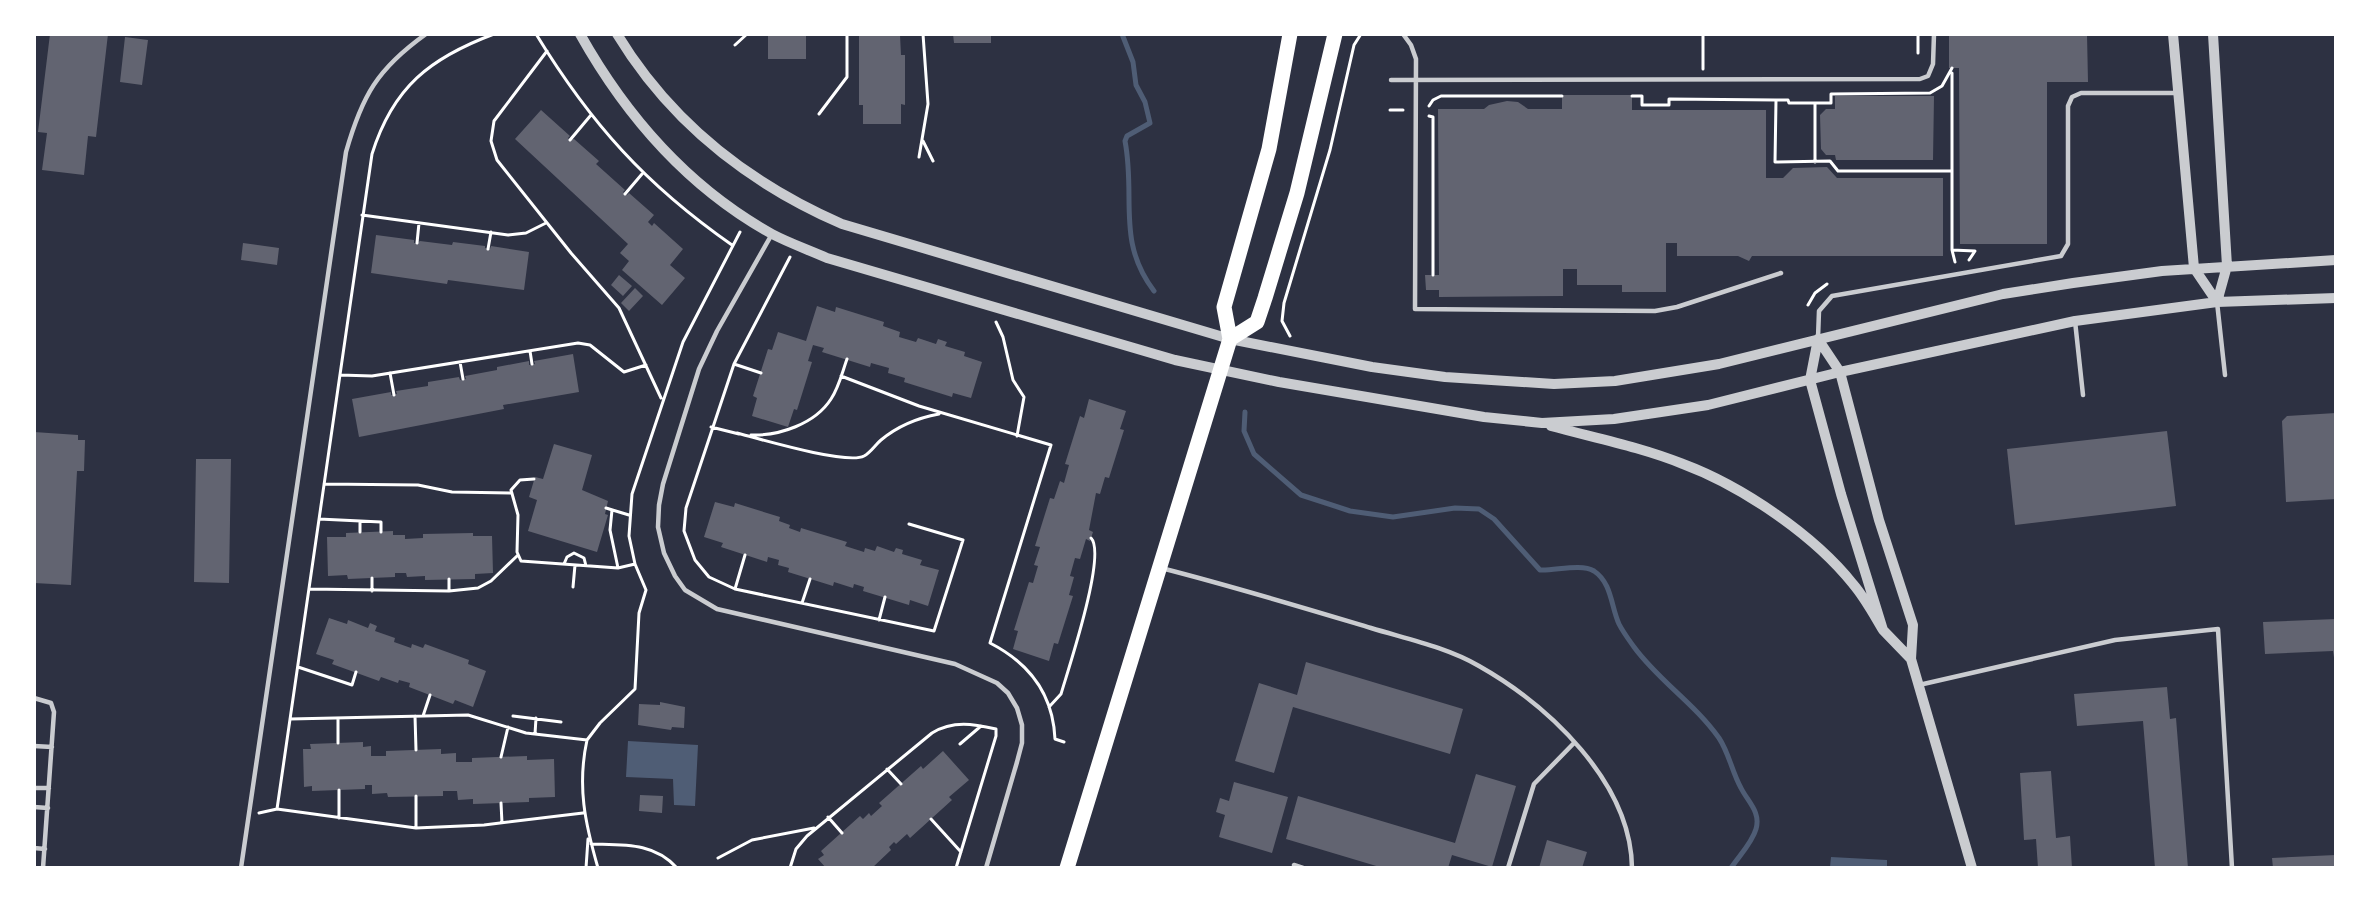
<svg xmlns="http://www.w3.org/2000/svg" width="2370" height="902" font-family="'Playfair Display',serif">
	<rect width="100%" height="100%" fill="#2d3142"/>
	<!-- water -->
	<path fill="#4f5d75" d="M628,741L698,745L695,806L674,805L673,779L626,777Z
		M1831,857L1887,860V867H1830Z"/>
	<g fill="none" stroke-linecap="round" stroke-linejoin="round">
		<!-- stream -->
		<path stroke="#4f5d75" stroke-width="5" d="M1122,34L1133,62L1136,85L1145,102L1150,123L1127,136L1125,141C1136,198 1116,241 1154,291
			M1245,412L1244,431L1254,454L1301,495L1350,511L1393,517L1455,508L1479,509L1494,519L1540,570C1555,571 1581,563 1594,571C1612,583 1611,607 1619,624C1623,632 1629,640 1634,647C1659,681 1694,703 1719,738C1729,753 1732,772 1741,788C1748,802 1761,812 1756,829C1752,843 1739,856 1731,868"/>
	</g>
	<!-- building -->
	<path fill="#626471" d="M50,34H108L96,137L88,136L84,175L42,170L47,133L38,132Z
		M768,34H806V59H768Z
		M859,34L900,35L901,55H905V105L901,104V124H863V105H859Z
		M953,34H991V43H954Z
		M1949,34H2087L2088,82H2047V244H1960L1959,68H1949Z
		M125,37L148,40L142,85L120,82Z
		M1562,95H1632V110H1766V178H1783L1793,168L1827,167L1837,178H1943V256H1752L1749,261L1738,256H1677V243H1666V292H1622V285H1577V269H1563V296L1439,297V290H1426L1425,275H1439L1438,109H1484L1489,105L1507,101L1518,102L1528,109H1562Z
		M1835,96H1934L1933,160H1836L1835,155H1826L1821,149L1820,115L1826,109H1835Z
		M541,110L570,136L568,138L570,140L574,139L599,161L596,164L625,190L623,192L627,195L629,193L654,215L648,222L652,226L654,223L683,249L670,265L685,278L662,305L622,270L629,261L620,253L628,244L515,139Z
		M376,235L414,240V243H417L420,241L452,245L453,242L485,246V248L490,249L491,246L529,252L524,290L448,280L447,284L371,273Z
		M243,243L279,248L277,265L241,260Z
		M619,275L632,286L623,296L611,285Z
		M635,288L643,296L629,311L621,303Z
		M817,306L835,312L836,307L884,322L883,326L900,332L899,337L916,342L918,338L936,344L938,339L947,342L945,346L965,352L964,356L982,362L971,398L953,393L952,397L904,382L905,378L888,373L889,368L871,363L870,367L822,352L824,348L813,345L808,361L812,362L797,410L794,409L788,427L752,416L757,398L753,396L768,349L772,350L778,332L806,341Z
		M573,354L579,392L503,405L504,409L359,437L352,399L391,392V395L397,394L396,391L428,386V382L459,377L460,380L466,379L465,376L497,370V367L529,361V365L535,364L534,361Z
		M1089,399L1126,411L1120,429L1124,430L1109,478L1105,477L1100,494L1096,493L1089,530L1093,532L1090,541L1086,539L1080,559L1075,558L1070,576L1074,577L1069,595L1073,596L1058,644L1054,643L1049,661L1013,649L1018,631L1014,630L1029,582L1033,583L1038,566L1034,565L1040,547L1035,546L1050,498L1054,499L1060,481L1064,483L1069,465L1065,464L1080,416L1084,418Z
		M2336,413V499L2286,502L2282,421L2287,416Z
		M2167,431L2176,506L2015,525L2007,449Z
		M34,432L78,435V440H85L84,471H77L71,585L34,583Z
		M554,444L592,455L582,490L608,501L605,514L608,515L597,552L528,531L537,500L529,497L535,477L543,479Z
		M196,459H231L229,583L194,582Z
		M715,502L734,507L735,503L780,517L779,521L790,525L789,528L800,532L801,528L847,542L845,546L864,552L865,548L875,551L877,546L894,552L896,548L903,550L902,554L922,560L920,565L939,570L928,606L910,600L909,605L863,591L864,587L854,584L853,588L834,582L833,586L788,572L789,568L778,565L779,560L768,557L767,562L721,547L723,543L704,537Z
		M393,531V535H405V539L423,538V534L473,533V536H492L493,573L475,574V579L425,580V576L407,577L406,573H395V577L348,579L347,575L328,576L327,537H346V533Z
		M329,618L347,624L348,620L368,628L370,623L377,626L375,631L395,638L394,642L411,648L412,644L423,648L425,644L469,660L468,664L486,671L473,707L455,700L453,704L409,687L410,683L399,680L398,683L381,677L379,681L332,664L334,660L316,654Z
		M2336,619V671L2333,651L2265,654L2263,622Z
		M1306,662L1463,709L1450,754L1293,707L1274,773L1235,761L1259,683L1297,695Z
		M2167,687L2170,719L2176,718L2188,868H2155L2143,721L2077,726L2074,694Z
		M660,702L685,707L684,728L672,727L671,730L638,725L639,704L660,705Z
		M363,742V747L371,746V756H386V751L441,749V754L456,753V762H472V758L527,756V760L554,759L555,797L529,798V802L473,804V799L458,800L457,791H443V796L388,797L387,793L372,794V785H365V789L312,791V786L304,787L303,749H311L310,744Z
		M943,751L969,780L949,797L952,800L910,838L907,834L896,844L894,842L889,847L891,850L872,868H826L818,859L824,855L821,851L860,816L863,819L869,813L871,816L882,806L879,803L921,766L923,769Z
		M2051,771L2056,838L2070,836L2072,868H2038L2036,839L2024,840L2020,773Z
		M1476,774L1516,786L1492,867L1452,855L1448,868H1383L1286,839L1298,796L1455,843Z
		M1234,782L1288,797L1272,853L1219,837L1225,815L1216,812L1220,798L1229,801Z
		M640,795L663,796L662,813L639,811Z
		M1547,840L1587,852L1582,868H1539Z
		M2336,855V868H2273L2272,858Z"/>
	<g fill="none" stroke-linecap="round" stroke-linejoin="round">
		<!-- path -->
		<path stroke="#fff" stroke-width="3" d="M494,34C430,58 393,87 372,154L277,809L416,828L484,825L583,813
			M536,34C591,124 646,185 732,245
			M735,45L747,34
			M547,51L494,121L491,141L497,160L571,253L619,308L661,398
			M1918,53V34
			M1703,69V34
			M1632,96H1642V105H1669V99L1776,100L1775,162L1830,161L1838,171H1952V250
			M1776,100H1788L1789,103H1831V94L1930,93L1942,86L1952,68
			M1815,103V162
			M1429,106L1433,100L1441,96H1562
			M1390,110H1403
			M819,114L847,77V34
			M1429,116L1433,117V275
			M570,140L591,115
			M923,141L933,161
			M919,157L928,104L923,34
			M1952,171V73
			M625,194L642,174
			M362,215L508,235L526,233L546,223
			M417,243L419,223
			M488,249L491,232
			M790,257L734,364L686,508L684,531L695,560L709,577L735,589L934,631L963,540L909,524
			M1955,262L1952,250L1975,251L1969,260
			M1808,305L1815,293L1827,284
			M996,322L1003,337L1013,380L1024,397L1017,436
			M1290,336L1282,321L1284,303L1330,150L1354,45L1361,34
			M530,351L532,364
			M460,362L463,379
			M734,364L761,373
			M390,373L394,395
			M340,375L372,376L578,343L590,345L624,372L646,365
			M841,376L919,406L1051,445L990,643C1029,663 1053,694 1055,739L1064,742
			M711,427L739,434
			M737,433C760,439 847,465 864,456C871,452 875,445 881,440C899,425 917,418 939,414
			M751,435C779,436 815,424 831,399C839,387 842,373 847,359
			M534,479L520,480L511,490L518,515L517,552L521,561L618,568L635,564
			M324,484L418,485L452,492L512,493
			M606,508L629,515
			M612,510L610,530L618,568
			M319,519L381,522V532
			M360,522V532
			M564,564L567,557L574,553L584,558L586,566
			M372,578V591
			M449,579V591
			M573,587L575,565
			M309,589L449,591L478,588L491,581L518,555
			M735,589L745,555
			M802,603L810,579
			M879,620L885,597
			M298,667L352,685L356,672
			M1049,707L1061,694C1068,670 1107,554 1091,538
			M415,716L416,750
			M423,716L430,695
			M513,716L561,722
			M338,718V743
			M290,719L468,715L526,733L587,740L600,723L635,689L639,613L646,590L635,564L629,536L632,494L683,342L740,232
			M535,734L536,718
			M587,740C577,786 585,823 598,868
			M960,744L981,726
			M501,757L508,727
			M887,769L901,784
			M339,790V818
			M416,796V828
			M501,803L502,823
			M259,813L277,809
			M828,817L842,833
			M931,819L961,852
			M591,844C623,845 654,842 677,868
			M718,858L752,840L814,828
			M586,868L588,839
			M790,868L796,849L807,836L932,733C953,720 974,724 996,729V736L956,868"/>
		<!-- service -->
		<path stroke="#caccd0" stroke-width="4.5" d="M1403,34L1411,45L1416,59L1415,309L1655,311L1677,307L1781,273
			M1391,80L1920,79L1928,76L1933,64L1934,34
			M772,234L717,331L699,369L663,484L659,505L658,527L664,553L675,576L685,590L717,609L955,664L997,683L1008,693L1017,708L1022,725V743L1017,762L986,868
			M2217,302L2225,375
			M2075,321L2083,395
			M1818,338L1819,311L1832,296L2061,256L2068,244V106L2072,97L2081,93H2177
			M1161,568C1232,586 1301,607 1371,628C1407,639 1446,647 1479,666C1548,705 1631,782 1632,868
			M1919,685L2115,640L2218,629L2232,868
			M34,698L51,703L54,712L43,868
			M34,746L52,747
			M34,788H49
			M34,807L48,808
			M34,848L45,849
			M1294,865L1303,868
			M241,868L346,152C362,96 377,69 426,34
			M1508,868L1534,784L1574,743"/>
		<!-- tertiary -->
		<path stroke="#caccd0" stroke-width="10" d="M580,34C626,116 689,188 772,234C789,243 809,250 827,258L1175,360L1279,382L1484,417L1542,423L1614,419L1708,405L1840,372L2075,321L2217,302L2336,298
			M617,34C671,123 748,183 842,224L1230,339L1372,367L1445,377L1554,384L1615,381L1719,364L2003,294L2073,283L2162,271L2336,260
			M2173,34L2194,268L2217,302
			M2213,34L2227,266L2217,302
			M1818,339L1840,372L1879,520L1913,625L1911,659L1972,868
			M1818,339L1810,380L1841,494L1883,630L1911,659
			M1551,426C1595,438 1641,447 1683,464C1742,486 1814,535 1853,584C1865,598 1874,615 1883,630"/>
		<!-- primary -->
		<path stroke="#fff" stroke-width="15" d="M1230,339L1257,322L1265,298L1297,193L1335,34
			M1067,868L1230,339L1224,307L1269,149L1290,34"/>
	</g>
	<!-- border -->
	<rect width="2370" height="902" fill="none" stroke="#ffffff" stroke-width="72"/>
</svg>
